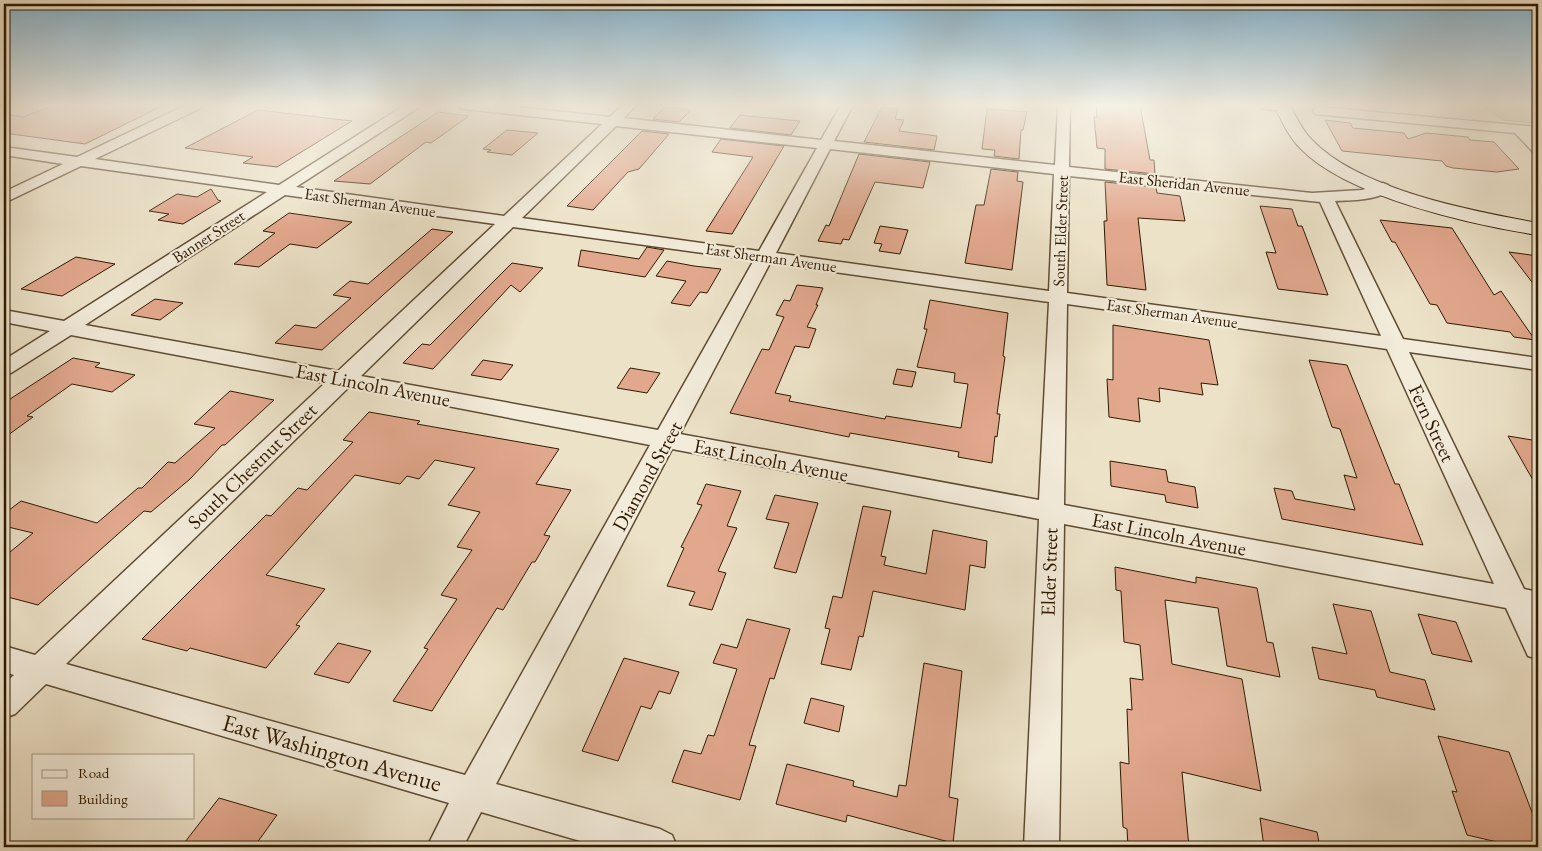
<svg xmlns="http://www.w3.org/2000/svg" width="1542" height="851" font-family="'EB Garamond',serif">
	<rect width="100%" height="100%" fill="#ece2c8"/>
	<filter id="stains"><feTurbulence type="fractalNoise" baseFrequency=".004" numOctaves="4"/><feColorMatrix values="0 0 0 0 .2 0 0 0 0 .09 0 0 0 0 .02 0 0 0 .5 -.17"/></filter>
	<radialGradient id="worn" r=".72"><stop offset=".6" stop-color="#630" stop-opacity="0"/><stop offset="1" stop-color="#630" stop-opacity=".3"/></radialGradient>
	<!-- green -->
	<path fill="#bec292" stroke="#776e49" d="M1483,105H1538V123L1503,120Z"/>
	<!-- building -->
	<path fill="#e2a88e" stroke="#301a00" d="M53,105H164L85,144L4,133V114L24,117Z
		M1096,105H1140L1150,160H1154L1155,174L1105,169V149L1097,148L1094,117H1097Z
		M665,107L686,109L690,111L679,122L653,119Z
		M882,107L898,109L895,119L904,120L899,131L937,136L934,150L864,142Z
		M987,109L1027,112L1023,130H1021L1019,159L994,156L995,150L982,149Z
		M258,110L352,121L277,167L243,163L253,157L185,148Z
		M438,112L469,116L431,143L426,142L370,184L334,181Z
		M740,115L748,116L800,121L791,135L730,128Z
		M1325,120L1350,123L1353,128L1404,133L1408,139L1426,133L1468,137L1470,140L1494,142L1519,169L1497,172L1453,168L1446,166L1442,161L1342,151Z
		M507,130L538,133L512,155L487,152L491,150L483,149Z
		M642,131L669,134L639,169L628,172L593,210L567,206Z
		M721,139L784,146L732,234L706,231L753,157L712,152Z
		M859,154L930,162L923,188L875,182L849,240L843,239L841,244L818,241L826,225L829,226Z
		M991,169L1018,172L1017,181L1023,182L1012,270L965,263L976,205H984Z
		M1105,182L1156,187L1157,193L1180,196L1185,221L1138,218L1146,290L1107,285L1104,221H1107Z
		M211,189L218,200L221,201L183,224L158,220L169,214L149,211L177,194L197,197Z
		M1260,206L1292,209L1298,226H1302L1328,295L1278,289L1266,252L1276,253Z
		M289,213L352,222L317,248L290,244L259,267L234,264L275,233L263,231Z
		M1380,220L1452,228L1494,295L1501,291L1535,340L1514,337L1510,332L1447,323L1437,305L1430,304L1395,242H1392Z
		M880,226L908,230L900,254L879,251L882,244L874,243Z
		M432,229L453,232L322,350L275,343L295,325L316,328L351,298L333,295L350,281L368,284Z
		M647,247L664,250L645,277L578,266L581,250L639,259Z
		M1509,252L1538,256V290Z
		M76,257L115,264L62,296L21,289Z
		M667,261L694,266L721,269L707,293L700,292L690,306L671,303L686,281L656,276Z
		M512,263L543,268L520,292L511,285L433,369L403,363L422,344L430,345Z
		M797,285L823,288L816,305H818L807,327L816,329L809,348L795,346L775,393L791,396L789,401L885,419L886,416L961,428L968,384L954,382L955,373L917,367L927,329H924L930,300L1008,313L1003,356L1005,357L997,414H1000L997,437L995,436L992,463L958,457L959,452L850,433L849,437L730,413L762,349L769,350L784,317L776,315L784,300L790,301Z
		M155,299L183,303L160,320L131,315Z
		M1113,325L1209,340L1218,385L1201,383L1203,395L1159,388L1160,402L1138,398L1140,422L1109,417L1107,379L1113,380Z
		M73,358L100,363L95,367L135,375L112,392L72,384L27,416L33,417L4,438V403Z
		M483,360L513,365L501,380L471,375Z
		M1309,360L1347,365L1395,484H1399L1423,545L1282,519L1274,488L1292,491L1295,499L1355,510L1344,475L1357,478L1340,429L1332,427Z
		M630,368L660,373L647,393L617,388Z
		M897,369L916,372L912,387L893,384Z
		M230,391L274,400L225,445H222L190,479L151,512L144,511L38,605L4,596V557L33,533L4,526V514L21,501L97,523L138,488H142L168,462L175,463L215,428L194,424Z
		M369,412L420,421L417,424L559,449L536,484L571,490L544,535L550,536L535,562H532L503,610L497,608L432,711L393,701L428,649L424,648L457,599L441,595L472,550L457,547L480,512L448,505L475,468L435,460L419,479L407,476L400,484L355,475L266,575L325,589L296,625L300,626L266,668L190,648L187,651L142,639L266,515L271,516L298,488L307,490L353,442L343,440Z
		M1508,436L1538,441V489Z
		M1110,461L1166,470L1168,482L1195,487L1198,508L1166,502L1165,495L1111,486Z
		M706,484L741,491L727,526L737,528L718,571L726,573L712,610L689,605L695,592L667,586L684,548L681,547L702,505L697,504Z
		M775,495L818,503L796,573L774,568L789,523L766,519Z
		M863,506L891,511L881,556L886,557L884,565L926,574L933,530L987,541L985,568L970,565L965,610L873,591L863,637L859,636L851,670L821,664L830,629L825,628L833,596L842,598Z
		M1115,567L1196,583V577L1257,588L1267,642L1273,643L1280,677L1227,666L1218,608L1165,600L1172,664L1242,679L1261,791L1182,772L1189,847H1128L1127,829L1123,827L1120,762L1129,764L1127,709L1132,710L1130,678L1143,680L1140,645L1124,642L1121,591L1116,590Z
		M1333,604L1371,611L1390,672L1425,680L1435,710L1377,697L1375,690L1319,679L1312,647L1347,654Z
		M1418,614L1456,622L1472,662L1432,654Z
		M747,619L790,629L774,679L770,678L749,745L756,746L740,800L672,782L684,750L701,754L708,735L714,736L737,669L713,663L721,644L737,648Z
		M338,643L371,651L349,683L314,674Z
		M624,658L679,672L670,694L659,691L651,709L641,706L618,761L582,751Z
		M924,663L962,671L949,797L958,799L953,843L847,815L846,822L776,804L787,764L854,781L853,786L897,797L899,785L906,786Z
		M811,698L844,706L839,732L804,723Z
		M1438,736L1509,752L1538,828V847H1519L1467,835L1452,791L1457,792Z
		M219,798L277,815L254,847H201L185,842Z
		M1260,818L1317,832L1320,847H1264Z"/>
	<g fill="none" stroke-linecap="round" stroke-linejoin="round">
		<!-- street casing -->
		<g stroke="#5f4c32" stroke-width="3">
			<path id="street" d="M186,105H202L201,108L95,159L279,185L405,105H419L418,108L296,187L504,216L602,124L465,109L460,108L459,105H497L610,117L623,105H636L624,118L821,140L841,105H853L834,141L1055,165L1058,105H1070L1069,167L1312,193L1362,190L1383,183L1388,185L1391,188C1381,201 1350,200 1335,201L1403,339L1538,358V370L1409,352L1524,589L1538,592V614H1537L1538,618V659L1528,656L1506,608L1064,524L1059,847H1024L1039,519L672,449L496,784L660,829L672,835L677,847H601L481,812L463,847H427L449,803L46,684L15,714L4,718V684L14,675L4,672V646L35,655L325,383L71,335L11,373L4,375V360L50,331L4,322V310L64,321L267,192L81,166L4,203V192L63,164L4,155V147L77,157ZM616,126L817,148L759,251L522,218ZM830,149L1054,174L1049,291L776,253ZM1069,176L1320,202L1381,336L1067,293ZM285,195L495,224L338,371L85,325ZM513,227L754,260L658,430L361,376ZM770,263L1049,302L1039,500L680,434ZM1067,304L1387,349L1494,584L1064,505ZM349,387L650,445L465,775L66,664Z
				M1261,105H1289V106C1284,112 1271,110 1262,108Z
				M1320,107L1538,127V135H1532L1538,141V153L1533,152L1515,133L1315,114L1313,111L1315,108Z"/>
		</g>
		<!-- secondary casing -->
		<g stroke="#301a00" stroke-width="2">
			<path id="secondary" d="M1274,105H1290C1296,117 1302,130 1312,140C1360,190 1472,211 1538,223V235C1472,225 1347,197 1300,148C1288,136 1281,120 1274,105Z"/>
		</g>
		<!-- street -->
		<use href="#street" fill="#f3ecdb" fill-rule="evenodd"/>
		<!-- secondary -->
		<use href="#secondary" fill="#f3ecdb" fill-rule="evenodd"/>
	</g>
	<!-- sky -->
	<linearGradient id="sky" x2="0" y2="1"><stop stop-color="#88b8d3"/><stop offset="0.47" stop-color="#f6f2e6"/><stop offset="1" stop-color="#f6f2e6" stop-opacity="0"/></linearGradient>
	<rect width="1542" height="224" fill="url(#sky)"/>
	<g text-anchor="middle" stroke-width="4.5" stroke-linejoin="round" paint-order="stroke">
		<!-- far-street labels -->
		<g font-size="16" fill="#301a00" stroke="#f3ecdb">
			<text transform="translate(1184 183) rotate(6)" y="6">East Sheridan Avenue</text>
			<text transform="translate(370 202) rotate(8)" y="6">East Sherman Avenue</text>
			<text transform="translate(1060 231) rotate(-88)" y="6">South Elder Street</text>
			<text transform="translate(208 236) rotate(-33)" y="6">Banner Street</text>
			<text transform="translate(771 257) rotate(8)" y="6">East Sherman Avenue</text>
			<text transform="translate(1172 313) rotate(8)" y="6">East Sherman Avenue</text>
		</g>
		<!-- street labels -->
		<g font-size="20" fill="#301a00" stroke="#f3ecdb">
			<text transform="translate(373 385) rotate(11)" y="7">East Lincoln Avenue</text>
			<text transform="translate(1432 423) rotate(65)" y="7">Fern Street</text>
			<text transform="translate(771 460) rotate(11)" y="7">East Lincoln Avenue</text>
			<text transform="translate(252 466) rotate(-44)" y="7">South Chestnut Street</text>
			<text transform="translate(647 476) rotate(-61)" y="7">Diamond Street</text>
			<text transform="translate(1169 534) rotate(11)" y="7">East Lincoln Avenue</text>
			<text transform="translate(1049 572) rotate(-88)" y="7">Elder Street</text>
		</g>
		<!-- near-street labels -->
		<g font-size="24" fill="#301a00" stroke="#f3ecdb">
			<text transform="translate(332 753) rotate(16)" y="8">East Washington Avenue</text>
		</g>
	</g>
	<!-- margin -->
	<rect width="1542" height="851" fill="none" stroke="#ece2c8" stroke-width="20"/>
	<rect x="5" y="5" width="1532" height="841" fill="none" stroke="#301a00" stroke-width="2.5"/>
	<rect x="10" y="10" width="1522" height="831" fill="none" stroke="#301a00"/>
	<!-- legend -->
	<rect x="32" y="754" width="162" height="65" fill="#f3ecdb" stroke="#a59883"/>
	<rect x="42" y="770" width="25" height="8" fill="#f3ecdb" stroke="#a59883"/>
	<text x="78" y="778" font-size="15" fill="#301a00">Road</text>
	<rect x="42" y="791" width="25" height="15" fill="#e2a88e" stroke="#a59883"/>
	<text x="78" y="804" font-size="15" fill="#301a00">Building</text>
	<rect width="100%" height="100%" filter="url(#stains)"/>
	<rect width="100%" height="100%" fill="url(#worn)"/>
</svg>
